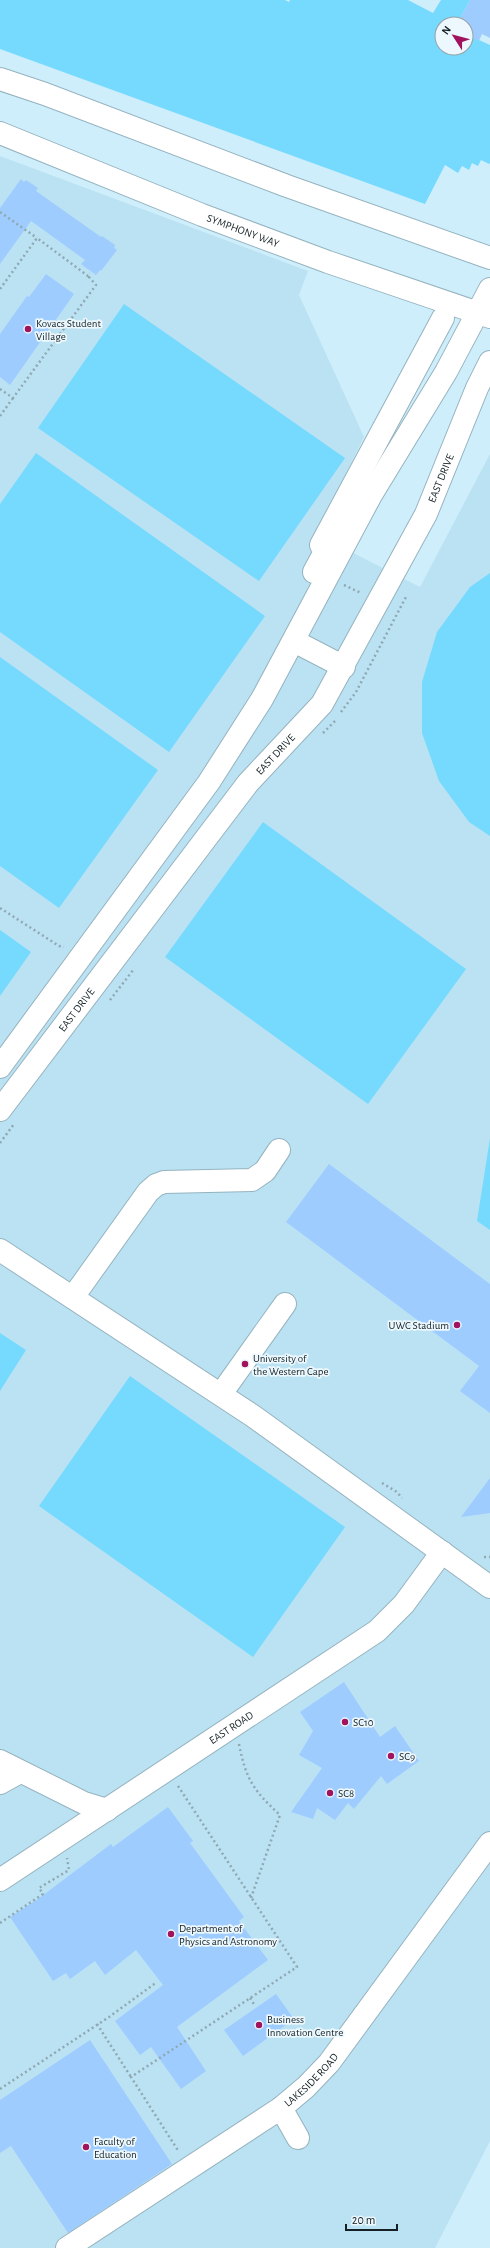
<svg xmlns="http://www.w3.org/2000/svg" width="490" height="2248" font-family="'Alegreya Sans',sans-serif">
	<rect width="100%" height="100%" fill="#cfeefb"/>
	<!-- built -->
	<path fill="#bbe2f3" d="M0,156L308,271L299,295L364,437L316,534L420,587L490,454V2141L435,2248H0Z"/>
	<!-- green -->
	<path fill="#76d9fe" d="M0,0H285L289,2L290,0H408L433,13L441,0H470L457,24H442V48H466V34L490,45V163L489,164L481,160L478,166L472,163L469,170L462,166L458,173L445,165L425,204L0,49Z
		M124,304L345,458L259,581L38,428Z
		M36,453L265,616L169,752L0,632V504Z
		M490,573V836L469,822L439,781L422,733V682L437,632L470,587Z
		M0,657L158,770L59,908L0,866Z
		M263,822L466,969L368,1104L165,957Z
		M0,930L31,952L0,996Z
		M490,1138V1230L477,1221Z
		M0,1333L26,1350L0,1391Z
		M130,1376L345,1527L253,1657L39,1506Z"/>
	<!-- building -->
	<path fill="#9eccff" d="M470,0H490V38L482,34L479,41L466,34V24H457Z
		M21,179L24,182L26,180L38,188L36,191L101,237L102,236L115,245L114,248L117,250L101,271L100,270L96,275L81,264L85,260L31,221L0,264V208Z
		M46,274L74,294L10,385L0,377V334L27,296L29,297Z
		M329,1164L490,1284V1413L460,1391L479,1366L286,1222Z
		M490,1478V1513L461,1517Z
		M344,1682L380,1737L395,1726L419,1761L387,1784L381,1776L354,1809L348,1803L335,1820L317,1808L313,1819L291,1812L322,1768L299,1755L313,1731L300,1712Z
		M168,1807L193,1841L190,1843L244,1917L239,1921L268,1960L177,2027L206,2071L181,2089L151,2047L140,2055L115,2021L163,1985L136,1950L105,1975L95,1961L70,1979L66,1973L53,1981L10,1917L38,1899L111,1844L113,1847Z
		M276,1994L294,2019L243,2056L224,2030Z
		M90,2040L172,2164L68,2233L11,2146L0,2153V2100Z"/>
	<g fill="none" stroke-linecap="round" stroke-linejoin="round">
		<!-- minor casing -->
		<g stroke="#95b3bf" stroke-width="24">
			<g id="minor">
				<path d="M314,572L327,548L321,545L443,318"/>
				<path d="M294,641L344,667"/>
				<path d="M0,1067L209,782L262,699L371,495L446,372L490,289"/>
				<path id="s1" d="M0,1110L248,783L322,704L426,514L477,388L490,362"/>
				<path d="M0,1250L253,1416L490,1587"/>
				<path d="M73,1297L148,1192L156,1185L164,1182L252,1180L265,1171L279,1150"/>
				<path d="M221,1394L285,1304"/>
				<path d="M0,1761L84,1803L107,1810"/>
				<path d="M0,1783L20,1772"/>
				<path id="s2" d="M0,1880L377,1631L404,1604L442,1552"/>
				<path d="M281,2108L298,2138"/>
				<path id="s3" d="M67,2248L281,2108L306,2087L329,2063L490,1843"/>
			</g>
		</g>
		<!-- major casing -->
		<g stroke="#95b3bf" stroke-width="24">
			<g id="major">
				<path d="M0,79L45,94L287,186L490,258"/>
				<path id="s4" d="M0,133L202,215L328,262L490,317"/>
			</g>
		</g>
		<!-- path -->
		<path stroke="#8fa8b2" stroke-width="2.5" stroke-dasharray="2 3" stroke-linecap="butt" d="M0,212L37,238
			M0,289L37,238L88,276L90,273
			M0,389L13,398L96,285L88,276
			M0,416L13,398
			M344,585L361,593
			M341,712L356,692L407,595
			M323,733L335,721
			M0,908L59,946L64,947
			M110,1000L134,969
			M0,1143L14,1124
			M382,1483L397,1492L402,1498
			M484,1557H490
			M239,1744C246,1780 254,1791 280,1815L251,1898
			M178,1786L297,1967L131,2077L179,2152
			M0,1923L43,1894L39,1888L69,1870L67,1858
			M250,1998L255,2006
			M97,2024L131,2077
			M0,2089L109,2017L157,1982"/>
		<!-- minor -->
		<use href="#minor" stroke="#fff" stroke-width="22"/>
		<!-- major -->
		<use href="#major" stroke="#fff" stroke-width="22"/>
	</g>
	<!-- markers -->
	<g fill="#a1135c" stroke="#ecf8fd" stroke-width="1.5">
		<circle cx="28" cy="329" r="4"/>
		<circle cx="457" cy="1325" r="4"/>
		<circle cx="245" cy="1364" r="4"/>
		<circle cx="345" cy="1722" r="4"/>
		<circle cx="391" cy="1756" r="4"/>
		<circle cx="330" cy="1793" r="4"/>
		<circle cx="171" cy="1934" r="4"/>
		<circle cx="259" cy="2025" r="4"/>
		<circle cx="86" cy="2147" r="4"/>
	</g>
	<g text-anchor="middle" stroke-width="3.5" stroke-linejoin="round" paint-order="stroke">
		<!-- street labels -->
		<g font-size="11" fill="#142024" stroke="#ecf8fd">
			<text dy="4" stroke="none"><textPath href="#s4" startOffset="262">SYMPHONY WAY</textPath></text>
			<text dy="4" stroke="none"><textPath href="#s1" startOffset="774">EAST DRIVE</textPath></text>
			<text dy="4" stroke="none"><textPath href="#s1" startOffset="450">EAST DRIVE</textPath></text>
			<text dy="4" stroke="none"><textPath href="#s1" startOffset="126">EAST DRIVE</textPath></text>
			<text dy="4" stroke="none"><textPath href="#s2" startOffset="277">EAST ROAD</textPath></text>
			<text dy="4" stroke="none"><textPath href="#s3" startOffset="297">LAKESIDE ROAD</textPath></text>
		</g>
		<!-- poi labels -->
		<g font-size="11" fill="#142024" stroke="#ecf8fd" text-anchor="start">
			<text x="36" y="327">Kovacs Student<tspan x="36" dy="13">Village</tspan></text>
			<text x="449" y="1329" text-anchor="end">UWC Stadium</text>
			<text x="253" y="1362">University of<tspan x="253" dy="13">the Western Cape</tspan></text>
			<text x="353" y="1726">SC10</text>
			<text x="399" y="1760">SC9</text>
			<text x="338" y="1797">SC8</text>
			<text x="179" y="1932">Department of<tspan x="179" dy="13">Physics and Astronomy</tspan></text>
			<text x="267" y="2023">Business<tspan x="267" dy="13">Innovation Centre</tspan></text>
			<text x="94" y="2145">Faculty of<tspan x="94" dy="13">Education</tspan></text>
		</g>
	</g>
	<!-- north arrow -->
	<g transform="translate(454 36) rotate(306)"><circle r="19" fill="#ecf8fd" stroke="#96a2a6"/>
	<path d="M0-3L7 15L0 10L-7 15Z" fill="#a1135c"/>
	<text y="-6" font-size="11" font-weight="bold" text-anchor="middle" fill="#142024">N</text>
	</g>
	<!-- scale -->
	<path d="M346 2224v6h51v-6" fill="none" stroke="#142024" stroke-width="2"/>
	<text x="352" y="2224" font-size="12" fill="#142024" stroke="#ecf8fd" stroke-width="3" paint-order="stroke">20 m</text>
</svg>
